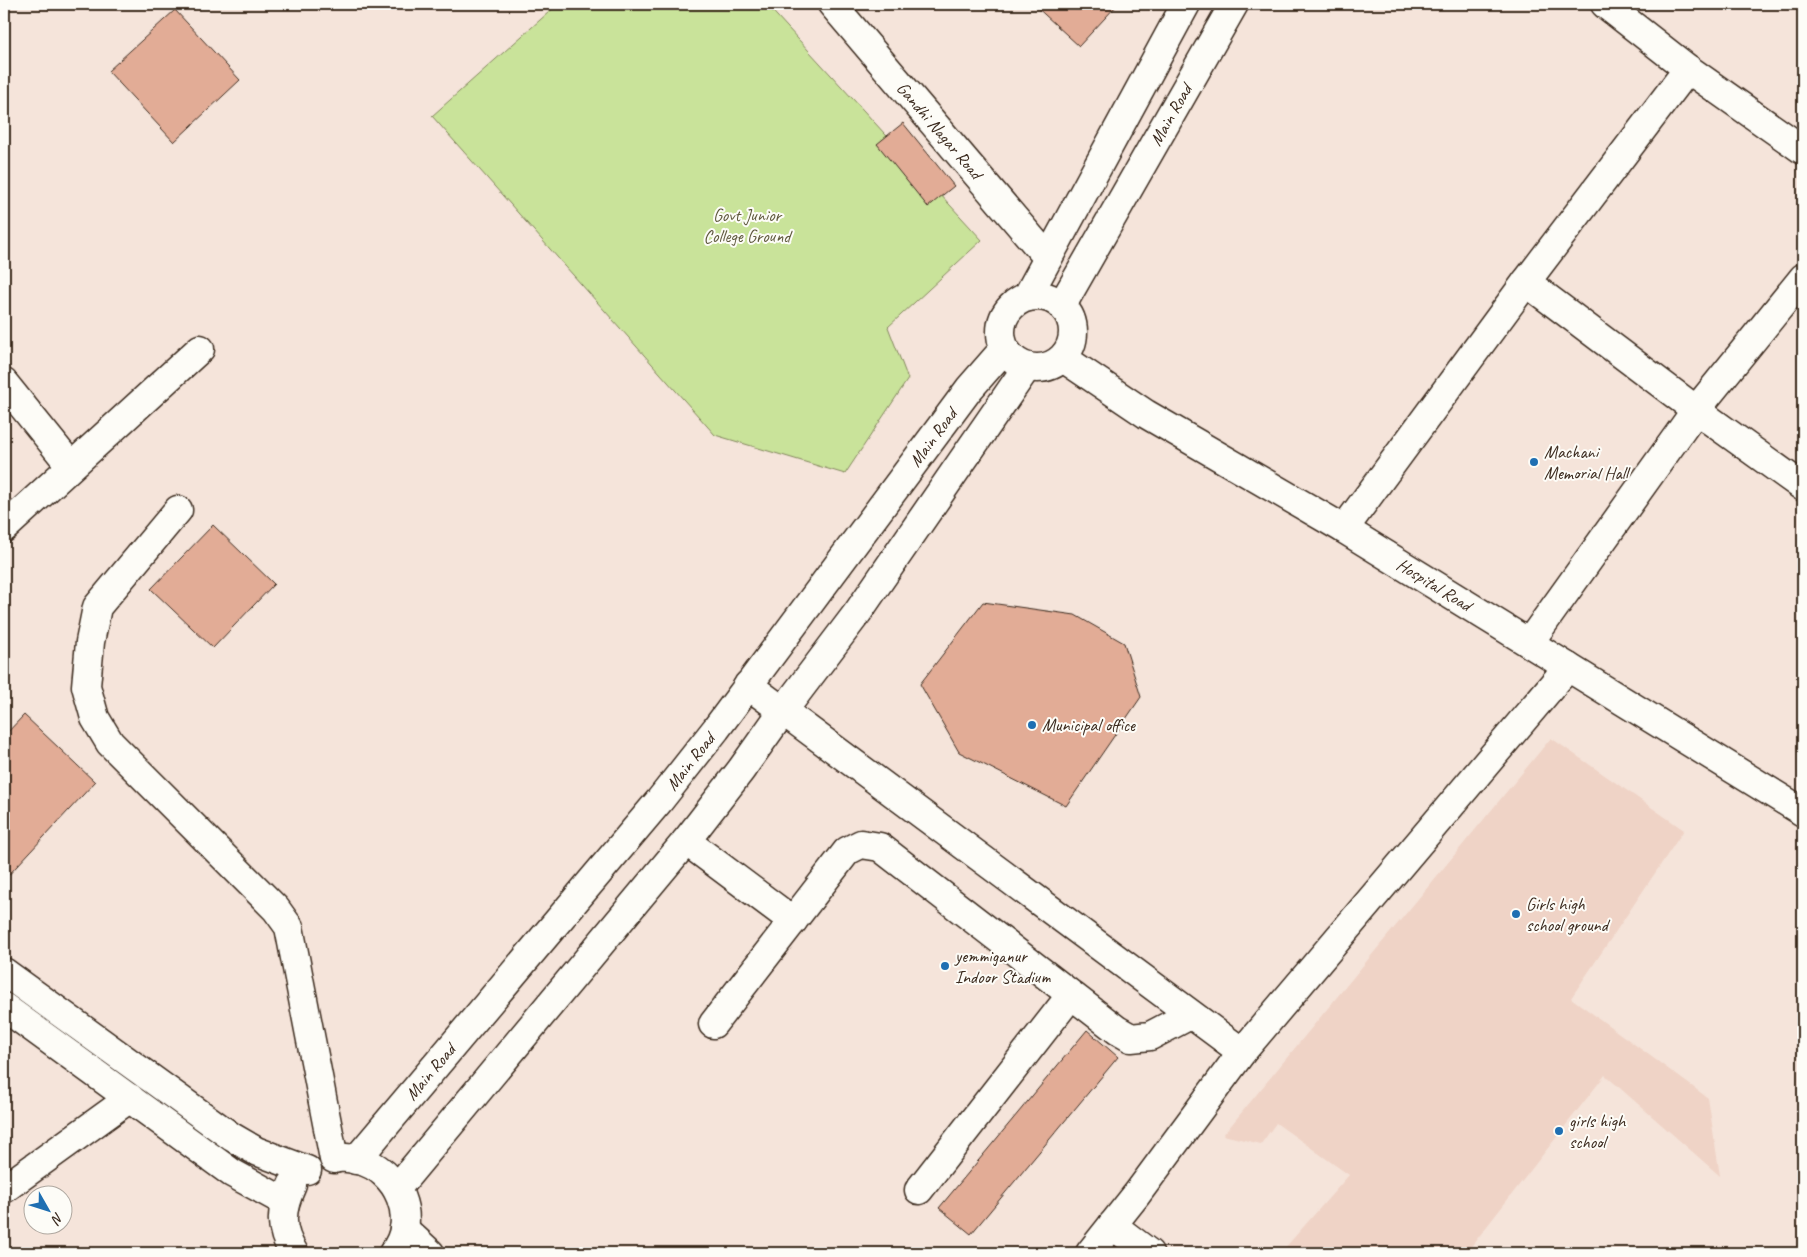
<svg xmlns="http://www.w3.org/2000/svg" width="1807" height="1257" font-family="Caveat,sans-serif">
	<rect width="100%" height="100%" fill="#f5e4da"/>
	<filter id="ink" filterUnits="userSpaceOnUse"><feTurbulence type="fractalNoise" baseFrequency=".02" numOctaves="2"/><feDisplacementMap in="SourceGraphic" scale="10" xChannelSelector="R" yChannelSelector="G"/><feConvolveMatrix kernelMatrix="1 2 1 2 8 2 1 2 1" color-interpolation-filters="sRGB"/></filter>
	<g filter="url(#ink)">
		<!-- built -->
		<path fill="#efd3c6" d="M1551,738L1684,830L1571,998L1708,1098L1720,1176L1605,1075L1466,1253H1288L1284,1249L1349,1175L1276,1123L1261,1144L1223,1135Z"/>
		<!-- green -->
		<path fill="#c9e39a" stroke="#82865c" d="M558,4H766L982,240L888,327L908,379L845,474L715,435L432,116Z"/>
		<!-- building -->
		<path fill="#e2ac96" stroke="#3b2a1e" d="M1033,4H1118L1079,46Z
			M175,10L240,80L174,142L108,71Z
			M903,123L954,186L928,207L877,144Z
			M213,525L274,584L213,648L151,589Z
			M983,602L1075,615L1124,643L1141,697L1066,806L959,752L920,684Z
			M24,715L95,782L4,880V736Z
			M1087,1030L1118,1057L971,1234L939,1208Z"/>
		<g fill="none" stroke-linecap="round" stroke-linejoin="round">
			<!-- minor casing -->
			<g stroke="#3b2a1e" stroke-width="31">
				<g id="minor">
					<path id="s1" d="M832,4L1048,258"/>
					<path d="M1605,4L1688,69L1803,150"/>
					<path d="M1526,282L1696,410L1803,487"/>
					<circle cx="1037" cy="332" r="36"/>
					<path d="M1027,297L1186,4"/>
					<path id="s2" d="M1062,305L1234,4"/>
					<path id="s3" d="M1063,358L1146,414L1344,529L1803,812"/>
					<path d="M4,383L71,466"/>
					<path d="M178,510L97,607L90,642L86,686L95,718L110,743L276,909L289,927L334,1159"/>
					<path d="M4,528L200,349"/>
					<path d="M1344,529L1526,282L1688,69"/>
					<path d="M1529,643L1696,410L1803,278"/>
					<path d="M748,685L1242,1052"/>
					<path d="M686,841L793,921"/>
					<path d="M4,972L232,1137L256,1151L307,1170"/>
					<path d="M4,1007L232,1173L285,1202"/>
					<path d="M713,1024L847,851L861,844L880,847L1117,1030L1131,1038L1150,1036L1190,1015"/>
					<path d="M339,1158C346,1157 351,1158 358,1160C398,1169 420,1220 393,1253"/>
					<path id="s4" d="M356,1160L660,800L716,729L969,389L1004,349"/>
					<path d="M292,1185C280,1211 279,1229 294,1253"/>
					<path d="M397,1188L686,841L741,770L783,711L858,612L1027,367"/>
					<path d="M4,1189L130,1098"/>
					<path d="M919,1190L1071,995"/>
					<path d="M1112,1225L1149,1253"/>
					<path d="M404,1229L430,1253"/>
					<path d="M1090,1253L1137,1194L1242,1052L1568,667"/>
				</g>
			</g>
			<!-- minor -->
			<use href="#minor" stroke="#fdfcf7" stroke-width="28"/>
		</g>
	</g>
	<!-- markers -->
	<g fill="#1f6fb2" stroke="#fdfcf7" stroke-width="2">
		<circle cx="1534" cy="462" r="5"/>
		<circle cx="1032" cy="725" r="5"/>
		<circle cx="1516" cy="914" r="5"/>
		<circle cx="945" cy="966" r="5"/>
		<circle cx="1559" cy="1131" r="5"/>
	</g>
	<g text-anchor="middle" stroke-width="4" stroke-linejoin="round" paint-order="stroke">
		<!-- street labels -->
		<g font-size="18" fill="#3b2a1e" stroke="#fdfcf7">
			<text dy="6" stroke="none"><textPath href="#s2" startOffset="219">Main Road</textPath></text>
			<text dy="6" stroke="none"><textPath href="#s1" startOffset="166">Gandhi Nagar Road</textPath></text>
			<text dy="6" stroke="none"><textPath href="#s4" startOffset="925">Main Road</textPath></text>
			<text dy="6" stroke="none"><textPath href="#s3" startOffset="435">Hospital Road</textPath></text>
			<text dy="6" stroke="none"><textPath href="#s4" startOffset="520">Main Road</textPath></text>
			<text dy="6" stroke="none"><textPath href="#s4" startOffset="115">Main Road</textPath></text>
		</g>
		<!-- park labels -->
		<g font-size="18" fill="#5e583d" stroke="#fdfcf7">
			<text x="747" y="221">Govt Junior<tspan x="747" dy="21">College Ground</tspan></text>
		</g>
		<!-- poi labels -->
		<g font-size="18" fill="#3b2a1e" stroke="#fdfcf7" text-anchor="start">
			<text x="1544" y="458">Machani<tspan x="1544" dy="21">Memorial Hall</tspan></text>
			<text x="1042" y="731">Municipal office</text>
			<text x="1526" y="910">Girls high<tspan x="1526" dy="21">school ground</tspan></text>
			<text x="955" y="962">yemmiganur<tspan x="955" dy="21">Indoor Stadium</tspan></text>
			<text x="1569" y="1127">girls high<tspan x="1569" dy="21">school</tspan></text>
		</g>
	</g>
	<!-- margin -->
	<rect width="1807" height="1257" fill="none" stroke="#fdfcf7" stroke-width="20"/>
	<rect x="10" y="10" width="1787" height="1237" fill="none" stroke="#3b2a1e" stroke-width="2" filter="url(#ink)"/>
	<!-- north arrow -->
	<g transform="translate(48 1210) rotate(129)"><circle r="24" fill="#fdfcf7" stroke="#afa8a0"/>
	<path d="M0-4L9 19L0 12L-9 19Z" fill="#1f6fb2"/>
	<text y="-8" font-size="14" font-weight="bold" text-anchor="middle" fill="#3b2a1e">N</text>
	</g>
</svg>
